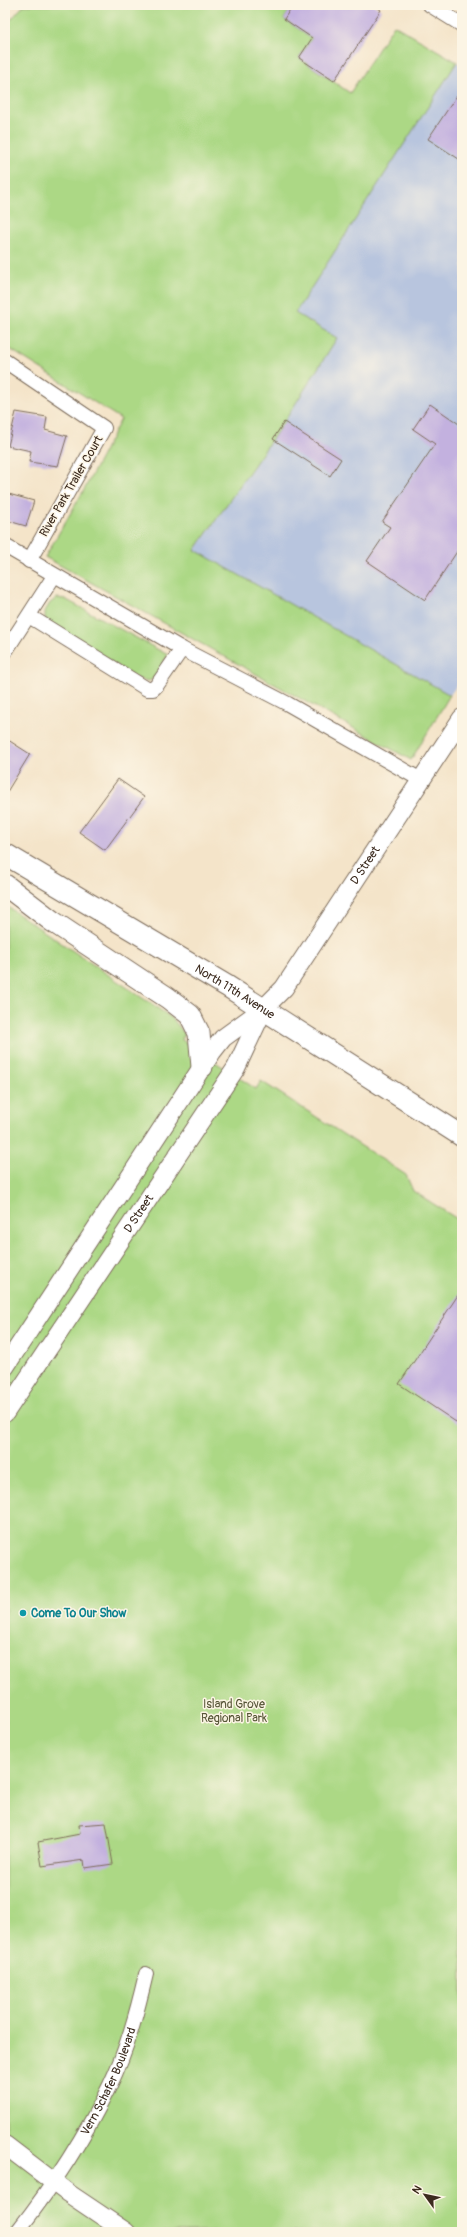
<svg xmlns="http://www.w3.org/2000/svg" width="467" height="2237" font-family="Pangolin,sans-serif">
	<rect width="100%" height="100%" fill="#fcf5e5"/>
	<filter id="ink" filterUnits="userSpaceOnUse"><feTurbulence type="fractalNoise" baseFrequency=".025" numOctaves="2"/><feDisplacementMap in="SourceGraphic" scale="8" xChannelSelector="R" yChannelSelector="G"/><feConvolveMatrix kernelMatrix="1 2 1 2 8 2 1 2 1" color-interpolation-filters="sRGB"/></filter>
	<filter id="wash" filterUnits="userSpaceOnUse"><feTurbulence type="fractalNoise" baseFrequency=".012" numOctaves="4" result="noise"/><feDisplacementMap in="SourceGraphic" scale="16" xChannelSelector="R" yChannelSelector="G"/><feGaussianBlur stdDeviation="0.9" result="paint"/><feColorMatrix in="noise" values="0 0 0 0 0 0 0 0 0 0 0 0 0 0 0 0 0 1.4 0 .05"/><feComposite in="paint" operator="in"/></filter>
	<g filter="url(#wash)">
		<rect width="100%" height="100%" fill="#f4e4c9"/>
		<!-- industrial -->
		<path fill="#b8c5de" d="M457,62L462,66V678L450,695L195,551L284,422L336,338L294,313Z"/>
		<!-- green -->
		<path fill="#acd885" stroke="#748152" d="M24,5H293L284,19L312,38L299,58L350,93L394,25L457,62L295,313L337,338L284,422L195,550L450,695L411,760L45,557L84,490L121,419L5,346V26Z
			M57,598L65,599L168,655L154,678L149,681L138,679L45,620V611L50,603Z
			M5,905L172,1018L184,1033L182,1040L256,1089L261,1081L406,1175L413,1191L462,1222V2200L459,2205L462,2208V2232H5Z"/>
		<g id="blocks">
			<!-- building -->
			<path fill="#c3b1df" d="M293,5H374L381,10L334,81L299,58L312,38L284,19Z
				M462,88V161L428,139Z
				M430,404L462,426V544L425,600L367,561L390,527L382,522L435,444L413,429Z
				M16,412L47,417L45,430L67,436L58,466L29,462L31,451L8,446Z
				M284,422L341,459L330,476L273,439Z
				M5,493L34,501L26,526L5,520Z
				M5,738L30,754L5,795Z
				M118,779L144,797L105,850L79,832Z
				M462,1289V1426L399,1384Z
				M106,1823L113,1864L85,1868L84,1860L42,1866L38,1842L80,1834L79,1825Z"/>
		</g>
	</g>
	<g filter="url(#ink)">
		<use href="#blocks" fill-opacity="0" stroke="#7c6b5a" stroke-width="1"/>
		<g fill="none" stroke-linecap="round" stroke-linejoin="round">
			<!-- minor casing -->
			<g stroke="#7c6b5a" stroke-width="16">
				<g id="minor">
					<path d="M430,5L462,25"/>
					<path d="M5,361L104,428L29,561"/>
					<path d="M5,546L182,649L288,704L421,780"/>
					<path d="M29,616L147,689H153L157,685L182,649"/>
					<path d="M5,652L54,576"/>
					<path id="s1" d="M17,2232C53,2186 85,2137 110,2085C127,2050 137,2012 146,1974"/>
				</g>
			</g>
			<!-- tertiary casing -->
			<g stroke="#7c6b5a" stroke-width="20">
				<g id="tertiary">
					<path id="s2" d="M5,1367L212,1052L223,1038L263,1009L284,988L462,718"/>
					<path id="s3" d="M5,1413L236,1068L263,1010"/>
					<path d="M5,2145L68,2193L126,2232"/>
				</g>
			</g>
			<!-- secondary casing -->
			<g stroke="#7c6b5a" stroke-width="23">
				<g id="secondary">
					<path id="s4" d="M5,854L227,986L462,1136"/>
					<path d="M5,885L52,921L168,998L190,1015L199,1033L202,1067"/>
				</g>
			</g>
			<!-- minor -->
			<use href="#minor" stroke="#fff" stroke-width="14"/>
			<!-- tertiary -->
			<use href="#tertiary" stroke="#fff" stroke-width="18"/>
			<!-- secondary -->
			<use href="#secondary" stroke="#fff" stroke-width="21"/>
		</g>
	</g>
	<!-- markers -->
	<circle fill="#0f9aa8" stroke="#fcf5e5" stroke-width="1.5" cx="23" cy="1613" r="4"/>
	<g text-anchor="middle" stroke-width="3" stroke-linejoin="round" paint-order="stroke">
		<!-- street labels -->
		<g font-size="12" fill="#3b2a1e" stroke="#fcf5e5">
			<text transform="translate(71 486) rotate(-60)" y="4">River Park Trailer Court</text>
			<text dy="4" stroke="none"><textPath href="#s2" startOffset="621">D Street</textPath></text>
			<text dy="4" stroke="none"><textPath href="#s4" startOffset="268">North 11th Avenue</textPath></text>
			<text dy="4" stroke="none"><textPath href="#s3" startOffset="240">D Street</textPath></text>
			<text dy="4" stroke="none"><textPath href="#s1" startOffset="177">Vern Schafer Boulevard</textPath></text>
		</g>
		<!-- culture labels -->
		<g font-size="12" font-weight="bold" fill="#0d838f" stroke="#fcf5e5" text-anchor="start">
			<text x="31" y="1617">Come To Our Show</text>
		</g>
		<!-- park labels -->
		<g font-size="12" fill="#575638" stroke="#fcf5e5">
			<text x="234" y="1708">Island Grove<tspan x="234" dy="14">Regional Park</tspan></text>
		</g>
	</g>
	<!-- margin -->
	<rect width="467" height="2237" fill="none" stroke="#fcf5e5" stroke-width="20"/>
	<!-- north arrow -->
	<g transform="translate(425 2195) rotate(303)" stroke="#fcf5e5" stroke-width="3" paint-order="stroke">
	<path d="M0-3L7 15L0 10L-7 15Z" fill="#3b2a1e"/>
	<text y="-6" font-size="11" font-weight="bold" text-anchor="middle" fill="#3b2a1e">N</text>
	</g>
</svg>
